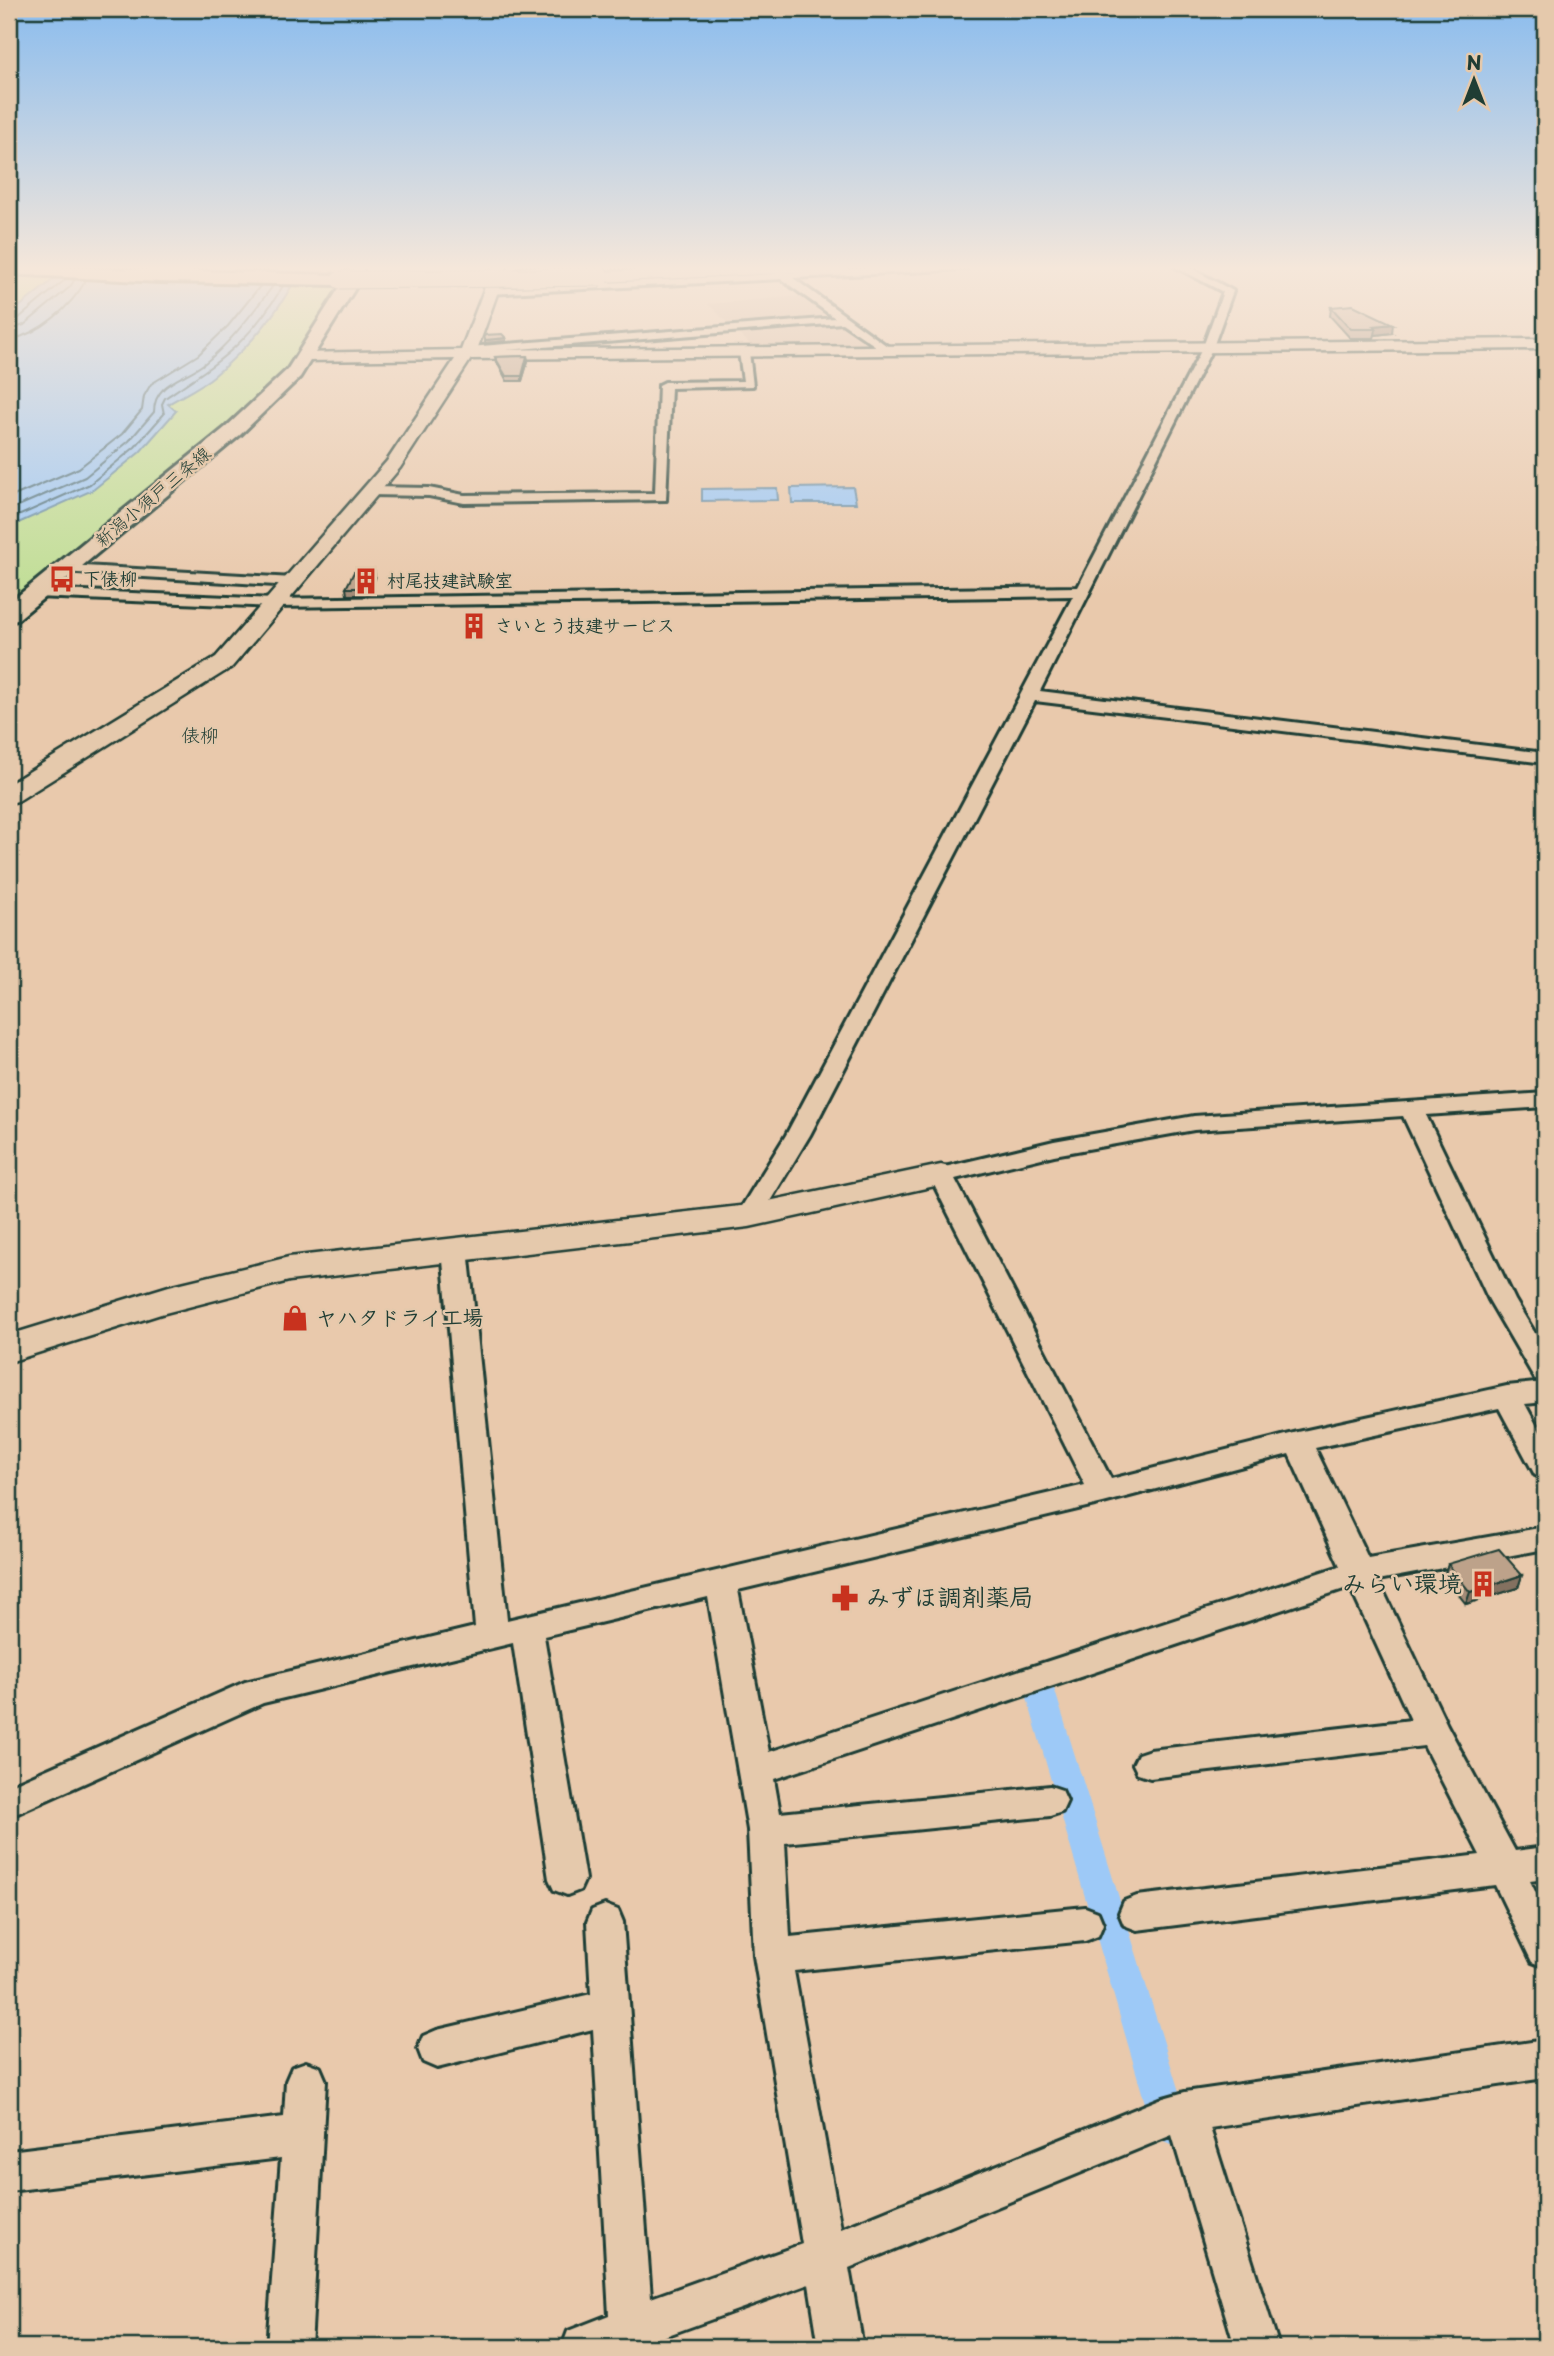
<svg xmlns="http://www.w3.org/2000/svg" width="1554" height="2356" font-family="'Playpen Sans','Klee One',sans-serif">
	<rect width="100%" height="100%" fill="#e9c9ac"/>
	<filter id="ink" filterUnits="userSpaceOnUse"><feTurbulence type="fractalNoise" baseFrequency=".0143" numOctaves="2"/><feDisplacementMap in="SourceGraphic" scale="14" xChannelSelector="R" yChannelSelector="G"/><feConvolveMatrix kernelMatrix="1 2 1 2 8 2 1 2 1" color-interpolation-filters="sRGB"/></filter>
	<g filter="url(#ink)">
		<!-- built -->
		<path fill="#d8baa0" d="M802,296L872,348H754L708,304Z"/>
		<!-- green -->
		<path fill="#c0de96" stroke="#708e65" stroke-width="2" d="M9,272L60,275L9,315Z
			M294,282H345L284,374L262,397L128,511L9,604V527L27,519L175,411L168,404C225,370 260,340 294,282Z"/>
		<!-- water -->
		<path fill="#9dc9f7" stroke="#6b91a9" stroke-width="2" d="M64,266H302C282,308 250,346 215,375C201,387 183,395 168,404L176,411L140,452L93,490L9,527V315L59,275Z
			M853,487L856,503H792L791,488Z
			M777,488L778,500L702,501V489Z"/>
		<g fill="none" stroke-linecap="round" stroke-linejoin="round">
			<!-- shore -->
			<path stroke="#517582" stroke-width="2" d="M9,321L19,318L66,279
				M9,330L24,325L70,287L75,279
				M9,340C40,334 71,307 86,280
				M9,498L79,468L122,434L142,410L144,396L151,384L198,355L228,326L261,285
				M9,510L85,477L129,441L154,412C154,382 185,379 205,363C232,341 252,313 273,286
				M9,520L90,484L135,447L164,414L162,404L165,398C220,361 247,345 283,286"/>
			<!-- canal -->
			<path fill="#9dc9f7" fill-rule="evenodd" d="M1040,1679L1051,1682L1055,1691L1190,2127L1184,2140L1171,2145L1158,2140L1152,2127L1025,1691L1029,1682Z"/>
			<!-- street casing -->
			<g stroke="#1f3d34" stroke-width="6">
				<path id="street" d="M552,266H605L600,269L521,274L516,271L521,268Z
					M909,266H970L965,269L793,278L890,348V352L886,353L842,323L469,353L464,350L469,347L835,318L781,279L487,294L485,292L490,289L775,274L779,270L785,273Z
					M1174,266H1187L1233,291L1213,347L1040,691L1545,753V763L1035,701L810,1135L758,1221L749,1224L740,1221L736,1216L786,1135L1073,596L274,607L36,597L29,593L36,589L274,599L1078,587L1203,347L1223,292Z
					M744,349L749,352L753,386L671,388L666,500L464,503L429,496L371,495L364,491L371,487L429,488L464,495L655,493L659,385L665,382L743,381L739,352Z
					M66,565L293,578L300,582L293,586L61,572L59,569L61,566Z
					M1545,1093V1107L1426,1115L1515,1300L1545,1350V1381L1535,1379L1489,1300L1403,1116L1194,1130L1054,1155L955,1179L1111,1479L1298,1432L1507,1386L1545,1382V1402L1525,1404L1545,1441V1479L1535,1475L1499,1408L1315,1448L1368,1558L1545,1527V1549L1378,1580L1447,1725L1515,1851L1545,1847V1879L1530,1881L1545,1912V1967L1532,1962L1495,1885L1137,1930L1124,1925L1119,1913L1124,1901L1137,1896L1480,1855L1424,1746L1150,1778L1138,1774L1133,1764L1138,1754L1150,1750L1411,1720L1350,1587L774,1779L780,1813L1050,1786L1062,1790L1067,1801L1062,1812L1050,1816L785,1843L790,1937L1085,1907L1098,1912L1103,1924L1098,1936L1085,1941L794,1971L841,2229L1160,2099L1185,2092L1545,2040V2078L1210,2128L1279,2347H1235L1172,2135L849,2268L863,2347H819L809,2284L635,2347H562L568,2331L609,2315L593,2029L437,2068L423,2062L418,2049L423,2036L437,2030L591,1994L587,1922L592,1910L605,1905L618,1910L623,1922L651,2298L802,2244L754,1956L748,1830L708,1597L544,1636L585,1879L580,1890L567,1895L554,1890L549,1879L513,1643L263,1703L9,1817V1786L245,1682L475,1627L442,1249L446,1243L455,1241L464,1243L468,1249L507,1620L1085,1485L929,1175L932,1170L1054,1141L1194,1116ZM1289,1454L1340,1566L769,1752L738,1590L1103,1503Z
					M306,2062L320,2067L326,2081L311,2347H267L281,2158L9,2191V2151L284,2117L286,2081L292,2067Z"/>
			</g>
			<!-- secondary casing -->
			<g stroke="#1f3d34" stroke-width="5">
				<path id="secondary" d="M493,266H507L477,350L1545,339V349L471,359L400,468L232,667L18,801L9,803V784L216,657L387,461L455,359L305,361L300,359L297,356L300,353L461,350Z
					M941,1165L953,1168L958,1175L953,1182L749,1227L289,1281L161,1314L9,1362V1335L169,1286L289,1257L749,1205Z"/>
			</g>
			<!-- primary casing -->
			<g stroke="#1f3d34" stroke-width="6">
				<path id="primary" d="M350,266H364L359,282L300,377L240,435L17,620L9,622V603L226,427L287,370L343,282Z"/>
			</g>
			<!-- highway casing -->
			<g stroke="#1f3d34" stroke-width="6">
				<path id="highway" d="M9,266L340,275L348,280L340,285L160,282L9,274Z
					M741,266H852L845,270L601,282L593,277L601,272Z"/>
			</g>
			<!-- street -->
			<use href="#street" fill="#e5c9ac" fill-rule="evenodd"/>
			<!-- secondary -->
			<use href="#secondary" fill="#e5c9ac" fill-rule="evenodd"/>
			<!-- primary -->
			<use href="#primary" fill="#e5c9ac" fill-rule="evenodd"/>
			<!-- highway -->
			<use href="#highway" fill="#e5c9ac" fill-rule="evenodd"/>
			<!-- highway-bridge casing -->
			<g stroke="#1f3d34" stroke-width="19" stroke-linecap="butt">
				<path id="highway-bridge" d="M340,280L601,277"/>
			</g>
			<!-- highway-bridge -->
			<use href="#highway-bridge" stroke="#e5c9ac" stroke-width="17"/>
		</g>
		<!-- wall -->
		<path fill="#a38b77" stroke="#1f3d34" stroke-width="2" d="M1331,307L1392,333L1375,335L1374,338H1350L1330,316Z
			M527,356L528,361L522,381H507L496,361L495,357Z
			M375,578L368,595H347L346,588Z
			M1448,1564L1522,1575L1518,1588L1466,1604L1444,1576Z"/>
		<!-- shaded-wall -->
		<path fill="#847161" stroke="#1f3d34" stroke-width="2" d="M1393,324L1392,333L1375,335L1376,329L1373,326Z
			M506,338V341L485,343V340Z
			M527,356L528,361L522,381V376Z
			M374,571L375,578L368,595L367,588Z
			M1522,1575L1518,1588L1466,1604L1470,1592Z"/>
		<!-- building -->
		<path fill="#bda28a" stroke="#1f3d34" stroke-width="2" d="M1353,305L1393,324L1373,326L1376,329H1351L1331,307Z
			M502,334L506,338L485,340L484,335Z
			M527,356L522,376H506L495,357Z
			M374,571L367,588H346L354,572Z
			M1499,1549L1522,1575L1470,1592L1448,1564Z"/>
	</g>
	<!-- sky -->
	<linearGradient id="sky" x2="0" y2="1"><stop stop-color="#8abcee"/><stop offset="0.45" stop-color="#f5e7da"/><stop offset="1" stop-color="#f5e7da" stop-opacity="0"/></linearGradient>
	<rect width="1554" height="596" fill="url(#sky)"/>
	<!-- icons -->
	<defs>
		<g id="bus-bare" transform="scale(2.1)"><path d="M-5-6H5V4H4V6H2V4H-2V6H-4V4H-5ZM-3.5-4V0h7V-4ZM-3.5 1.2v1.5H-2V1.2ZM2 1.2v1.5H3.5V1.2Z" fill="#c8321e" stroke="#e5c9ac" stroke-width="2.5" paint-order="stroke"/></g>
		<g id="building-bare" transform="scale(2.1)"><path d="M-4-6H4V6H1V3H-1V6H-4ZM-2.5-4.3h1.7v1.8h-1.7ZM.8-4.3h1.7v1.8H.8ZM-2.5-1h1.7V.8h-1.7ZM.8-1h1.7V.8H.8Z" fill="#c8321e" stroke="#e5c9ac" stroke-width="2.5" paint-order="stroke"/></g>
		<g id="shop-bare" transform="scale(2.1)"><path d="M-5-2.5h2.3a2.7 3.5 0 0 1 5.4 0H5L5.5 6h-11ZM-1.5-2.5h3a1.5 2.3 0 0 0-3 0Z" fill="#c8321e" stroke="#e5c9ac" stroke-width="2.5" paint-order="stroke"/></g>
		<g id="pharmacy-bare" transform="scale(2.1)"><path d="M-2-6h4v4h4v4h-4v4h-4v-4h-4v-4h4Z" fill="#c8321e" stroke="#e5c9ac" stroke-width="2.5" paint-order="stroke"/></g>
	</defs>
	<g fill-rule="evenodd">
		<use href="#bus-bare" x="62" y="579"/>
		<use href="#building-bare" x="366" y="581"/>
		<use href="#building-bare" x="474" y="626"/>
		<use href="#shop-bare" x="295" y="1318"/>
		<use href="#building-bare" x="1483" y="1584"/>
		<use href="#pharmacy-bare" x="845" y="1598"/>
	</g>
	<g text-anchor="middle" stroke-width="5" stroke-linejoin="round" paint-order="stroke">
		<!-- far-street labels -->
		<g font-size="18" fill="#1f3d34" stroke="#e5c9ac">
			<text transform="translate(153 497) rotate(-40)" y="6">新潟小須戸三条線</text>
		</g>
		<!-- far-poi labels -->
		<g font-size="18" font-weight="bold" fill="#1f3d34" stroke="#e5c9ac" text-anchor="start">
			<text x="83" y="585">下俵柳</text>
			<text x="387" y="587">村尾技建試験室</text>
			<text x="495" y="632">さいとう技建サービス</text>
		</g>
		<!-- far-neighbourhood labels -->
		<g font-size="19" fill="#1f3d34" stroke="#e5c9ac">
			<text x="200" y="742">俵柳</text>
		</g>
		<!-- poi labels -->
		<g font-size="21" font-weight="bold" fill="#1f3d34" stroke="#e5c9ac" text-anchor="start">
			<text x="316" y="1325">ヤハタドライ工場</text>
		</g>
		<!-- near-poi labels -->
		<g font-size="24" font-weight="bold" fill="#1f3d34" stroke="#e5c9ac" text-anchor="end">
			<text x="1462" y="1592">みらい環境</text>
			<text x="866" y="1606" text-anchor="start">みずほ調剤薬局</text>
		</g>
	</g>
	<!-- margin -->
	<rect width="1554" height="2356" fill="none" stroke="#e5c9ac" stroke-width="35"/>
	<rect x="18" y="18" width="1519" height="2321" fill="none" stroke="#1f3d34" stroke-width="2.5" filter="url(#ink)"/>
	<!-- north arrow -->
	<g transform="translate(1474 80)" stroke="#e5c9ac" stroke-width="5" paint-order="stroke">
	<path d="M0-5L12 26L0 18L-12 26Z" fill="#1f3d34"/>
	<text y="-10" font-size="19" font-weight="bold" text-anchor="middle" fill="#1f3d34">N</text>
	</g>
</svg>
